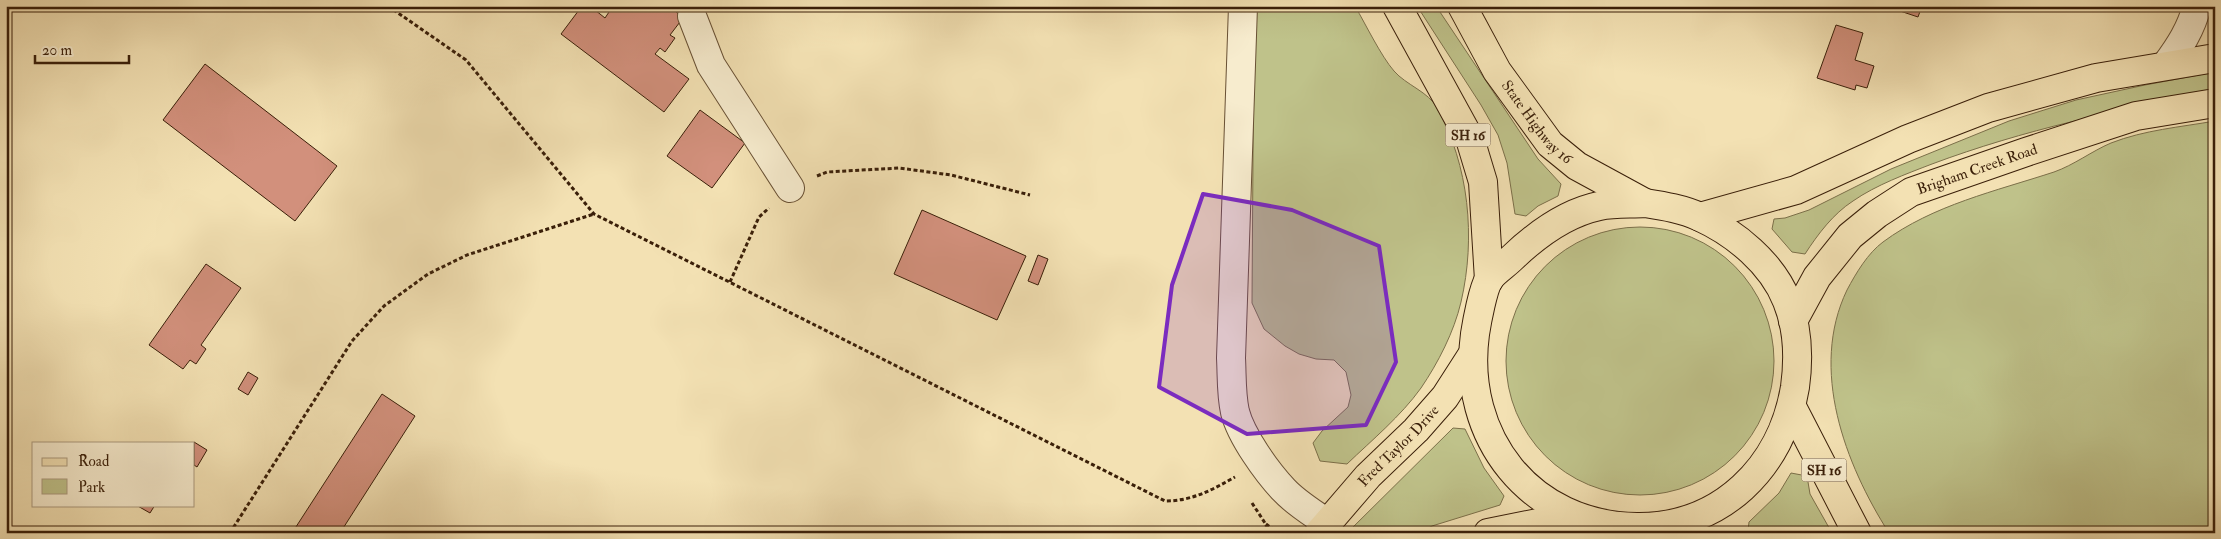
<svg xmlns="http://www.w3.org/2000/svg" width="2221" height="539" font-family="'IM FELL Double Pica',serif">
	<rect width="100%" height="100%" fill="#f3e1b3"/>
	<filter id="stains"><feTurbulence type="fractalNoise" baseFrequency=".004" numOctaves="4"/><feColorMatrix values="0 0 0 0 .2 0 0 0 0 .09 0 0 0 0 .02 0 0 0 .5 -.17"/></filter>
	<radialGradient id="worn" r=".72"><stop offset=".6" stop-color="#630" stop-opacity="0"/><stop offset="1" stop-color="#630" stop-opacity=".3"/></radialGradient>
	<!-- green -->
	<path fill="#bfc28a" stroke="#7c704a" d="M1254,6H1355C1366,25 1381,56 1394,71C1406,85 1429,92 1437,108C1469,165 1476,238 1461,302C1454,332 1438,363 1421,388C1401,416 1372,440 1347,464L1320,461L1313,443L1322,431L1348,407L1351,395L1346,372L1334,360L1316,359L1299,354L1285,346L1264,329L1252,303Z
		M1417,6H1436L1538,159L1561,184L1558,196L1538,206L1526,216L1515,214L1507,163L1498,135L1481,105Z
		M2215,72V93C2119,109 2023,130 1932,164C1906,174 1876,185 1853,201C1833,214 1818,234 1805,254L1792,252L1772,229L1774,219L1785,218L1809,210L1891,169L2009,121L2076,100L2145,85Z
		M2215,121V533H1889C1845,464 1809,369 1847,290C1856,273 1868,253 1883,242C1933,205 1996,191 2054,172C2074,165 2092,151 2111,143C2144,130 2181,127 2215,121Z
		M1506 361a134 134 0 1 1 268 0a134 134 0 1 1-268 0Z
		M1453,428L1465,429L1484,468L1504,496L1500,505L1432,526L1420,533H1347Z
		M1791,473L1807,476L1810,494L1832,533H1751L1748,531L1749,522L1779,493Z"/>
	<!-- building -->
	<path fill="#d2907c" stroke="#3a1f09" d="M582,6H590L605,18L613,6H675L673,9L683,18L670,35L675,38L665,52L660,48L655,54L689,79L664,112L561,34Z
		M1885,6H1922L1918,17Z
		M1836,25L1863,33L1855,60L1874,66L1867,88L1856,85L1855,90L1817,78Z
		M205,64L337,166L295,221L163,120Z
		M700,110L745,143L712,188L667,156Z
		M922,210L1026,256L997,320L894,274Z
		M1038,255L1048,259L1038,285L1028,281Z
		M206,264L241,288L201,345L206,349L196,364L190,360L183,369L149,345Z
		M248,372L258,378L248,395L238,389Z
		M382,394L415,416L340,533H292Z
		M194,442L207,450L197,467L194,465Z
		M136,505H155L150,513Z"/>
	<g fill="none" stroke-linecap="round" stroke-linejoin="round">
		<!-- minor casing -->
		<g stroke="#685034" stroke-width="30">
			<path id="minor" d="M1243,6L1231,358C1232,376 1231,394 1235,412C1241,436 1267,472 1284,490C1296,503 1313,513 1327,523
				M692,16L711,65L790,188
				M2166,65C2180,46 2191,29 2197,6"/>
		</g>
		<!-- major casing -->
		<g stroke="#3a1f09" stroke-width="30">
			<g id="major">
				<path d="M1397,6L1470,139L1483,182L1489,280"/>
				<path id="s1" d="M1462,6L1497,71L1550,144L1577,166L1645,203"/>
				<path d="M1645,203C1664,206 1683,209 1700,217C1735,233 1772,263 1787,301C1798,328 1799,358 1795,387C1782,467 1721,528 1637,527C1530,526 1461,437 1475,334C1477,321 1483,289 1489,279C1495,271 1505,265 1512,258C1536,235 1566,213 1599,206C1614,203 1630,204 1645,203Z"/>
				<path d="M1700,217L1796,190L1908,139L1988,108L2096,78L2215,58"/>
				<path id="s2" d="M1793,321L1817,277L1850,236L1877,214L1911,192L2026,152L2136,116L2215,103"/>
				<path id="s3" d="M1319,533L1368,476L1416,430L1445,397L1472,355"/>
				<path d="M1488,533L1573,516"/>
			</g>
		</g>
		<!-- highway casing -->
		<g stroke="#3a1f09" stroke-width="30">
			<path id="highway" d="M1792,407L1857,533
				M1638,527L1657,533"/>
		</g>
		<!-- path -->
		<path stroke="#3a1f09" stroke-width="3" stroke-dasharray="4 2.5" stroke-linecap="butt" d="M388,6L466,60L594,214L1165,501C1192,501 1212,490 1235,477
			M817,176L827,172L899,168L951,175L1030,195
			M730,282L759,217L769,208
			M1252,503L1265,523L1269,533
			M1266,524L1278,533
			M230,533L352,341L384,306L428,274L467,255L594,214"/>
		<!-- minor -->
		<use href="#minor" stroke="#f7ecce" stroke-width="28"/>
		<!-- major -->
		<use href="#major" stroke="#f3e1b3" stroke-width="28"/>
		<!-- highway -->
		<use href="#highway" stroke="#f3e1b3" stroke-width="28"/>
	</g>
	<!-- marked area -->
	<path fill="#7b2cbf" fill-opacity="0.2" stroke="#7b2cbf" stroke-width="4" stroke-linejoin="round" d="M1203,194L1292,210L1379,246L1396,362L1366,425L1247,434L1159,387L1172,285Z"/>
	<g text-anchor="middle" stroke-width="5" stroke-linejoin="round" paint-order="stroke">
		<!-- shield labels -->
		<g fill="#f7ecce" stroke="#735c44" stroke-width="1">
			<rect x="1445.5" y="123.5" width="45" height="23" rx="4"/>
			<rect x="1801.5" y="458.5" width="45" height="23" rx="4"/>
		</g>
		<g font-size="14" font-weight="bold" fill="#3a1f09">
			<text x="1468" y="140">SH 16</text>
			<text x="1824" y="475">SH 16</text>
		</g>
		<!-- street labels -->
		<g font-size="15" fill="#3a1f09" stroke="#f7ecce">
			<text dy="5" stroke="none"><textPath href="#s1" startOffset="139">State Highway 16</textPath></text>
			<text dy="5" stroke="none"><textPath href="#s2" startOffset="248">Brigham Creek Road</textPath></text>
			<text dy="5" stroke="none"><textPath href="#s3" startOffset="118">Fred Taylor Drive</textPath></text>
		</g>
	</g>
	<!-- margin -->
	<rect width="2221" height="539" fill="none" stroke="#f3e1b3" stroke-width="25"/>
	<rect x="8" y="8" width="2206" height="524" fill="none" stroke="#3a1f09" stroke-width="2.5"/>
	<rect x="12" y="12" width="2196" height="514" fill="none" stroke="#3a1f09"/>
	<!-- legend -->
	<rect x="32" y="442" width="162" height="65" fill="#f7ecce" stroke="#ab9a7f"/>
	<rect x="42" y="458" width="25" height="8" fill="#f3e1b3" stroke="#ab9a7f"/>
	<text x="78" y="466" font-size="15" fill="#3a1f09">Road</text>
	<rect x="42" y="479" width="25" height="15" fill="#bfc28a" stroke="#ab9a7f"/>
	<text x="78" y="492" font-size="15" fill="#3a1f09">Park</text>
	<!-- scale -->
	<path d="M35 55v8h94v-8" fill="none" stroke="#3a1f09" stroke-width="2.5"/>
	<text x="42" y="55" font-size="15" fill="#3a1f09" stroke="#f7ecce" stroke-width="4" paint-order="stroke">20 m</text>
	<rect width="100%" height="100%" filter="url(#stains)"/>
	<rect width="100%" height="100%" fill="url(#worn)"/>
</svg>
